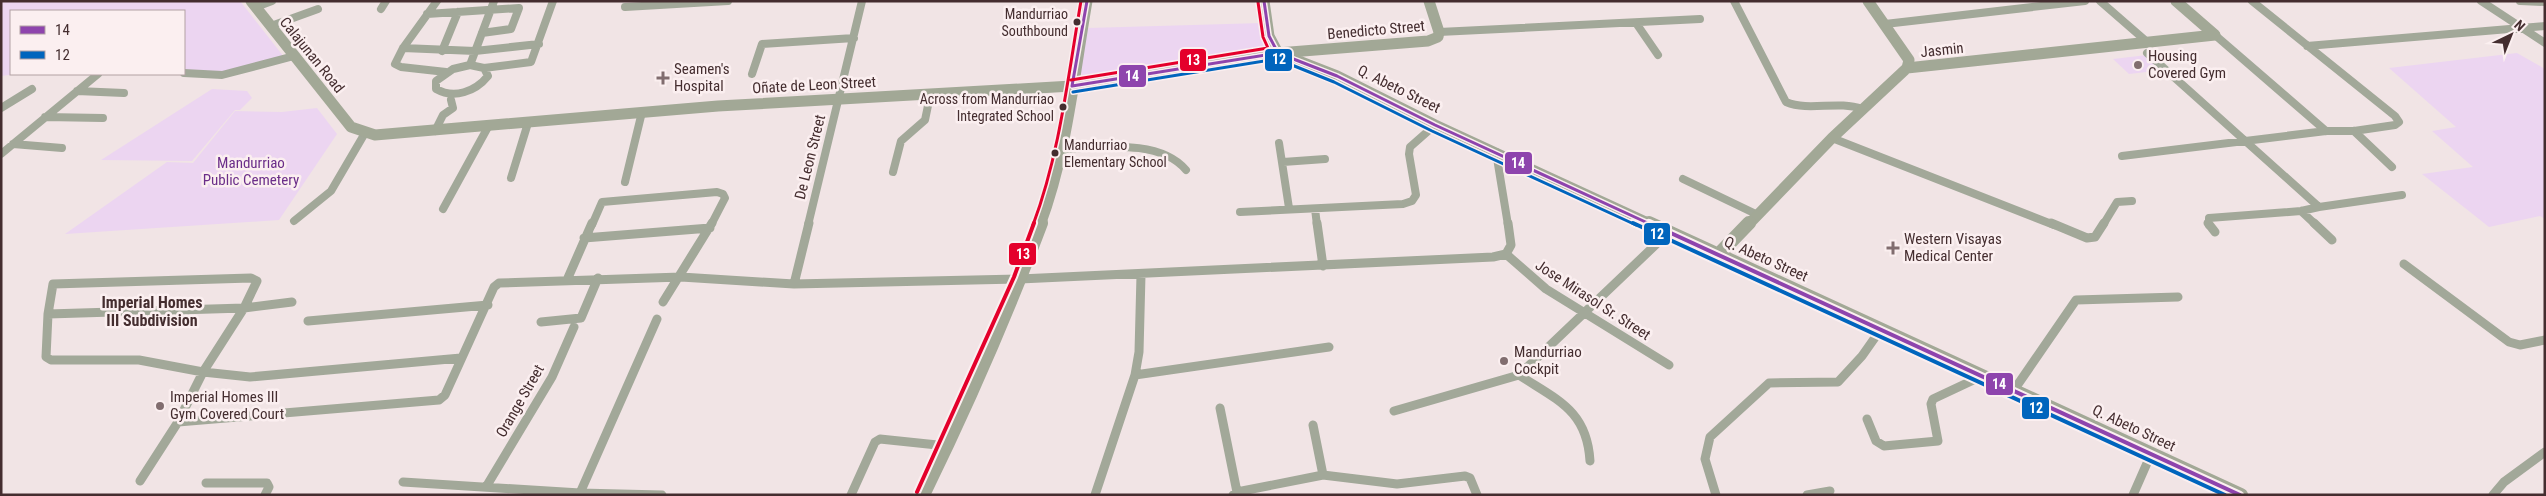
<svg xmlns="http://www.w3.org/2000/svg" width="2546" height="496" font-family="'Roboto Condensed',sans-serif">
	<rect width="100%" height="100%" fill="#f1e4e5"/>
	<!-- green -->
	<path fill="#ecd5f1" d="M1,1H240L284,57L220,73L184,71V11H11V74H17L1,76Z
		M1262,23L1268,49L1101,77L1089,78L1080,74L1088,28Z
		M2517,53L2545,69V219L2540,216L2489,227L2422,174L2473,167L2432,131L2456,127L2389,68Z
		M2147,55L2164,70L2129,74L2113,59Z
		M212,89L247,91L252,98L240,110H235L192,161L101,160Z
		M317,108L337,134L279,220L65,234L167,162L193,163L235,111L282,112Z"/>
	<g fill="none" stroke-linecap="round" stroke-linejoin="round">
		<!-- street-far1 -->
		<path stroke="#a2a899" stroke-width="8" d="M437,1L403,48L395,64L401,67L446,72
			M1734,1L1786,102C1810,112 1837,100 1862,109
			M2100,1L2146,41
			M2481,1L2545,43
			M2520,1L2545,2
			M256,7L272,1
			M625,7L728,1
			M381,9L386,1
			M427,14L519,8L511,29L482,33
			M1636,23L1658,55
			M1885,24L2085,1
			M271,26L318,9
			M1439,32L1700,19
			M2215,35L2326,131
			M2307,46L2545,26
			M403,48L475,51L539,44
			M442,51L458,12
			M2147,53L2319,207L2301,211L2209,218V225
			M470,65L484,68L488,76C475,92 454,99 436,89V81L453,69Z
			M470,65L494,1
			M484,68L531,62L553,1
			M184,73L222,75L294,56
			M752,74L762,44L854,38
			M77,91L124,93
			M1,108L32,89
			M45,117L103,118
			M435,131L443,115L453,108L451,100
			M2354,131L2392,167
			M1832,138L2054,225
			M1279,143L1289,208
			M13,144L62,148
			M1062,149C1100,148 1159,138 1186,170
			M1496,152L1508,225
			M1,154L98,74
			M2122,156L2326,131H2354L2395,125L2399,122L2395,116L2252,1
			M1283,162L1325,159
			M893,172L901,141L925,120L930,96
			M511,178L528,123
			M1683,179L1758,215
			M625,182L642,112
			M2319,207L2402,195
			M443,209L488,127
			M1315,209L1317,225
			M2301,211L2316,225
			M1240,212L1403,204L1412,201L1416,195L1409,154L1410,147L1435,125
			M294,221L331,191L365,133
			M592,225L602,202L717,192L723,194L725,198L711,225
			M808,225L862,1
			M2103,225L2117,202L2132,201"/>
		<!-- street -->
		<path stroke="#a2a899" stroke-width="9" d="M1317,223L1323,266
			M2051,223L2087,238L2095,237L2104,223
			M2208,223L2215,232
			M2314,223L2332,240
			M584,238L710,228
			M1506,254L1546,289L1669,365
			M2404,264L2509,342L2520,345L2545,340
			M251,278L257,281L244,308L203,372L139,360H51L46,357L48,314L53,284Z
			M567,280L592,223
			M794,284L809,223
			M663,302L712,223
			M48,314L244,308L292,302
			M308,321L488,305
			M541,322L581,318L598,278
			M203,372L250,377L461,358
			M1135,375L1139,352L1141,275
			M1519,375C1557,400 1587,410 1590,461
			M2014,390L2076,300L2178,297
			M1220,408L1237,492
			M1394,411L1519,375L1669,232
			M1867,419L1876,441L1884,446L1938,441L1931,404L1933,399L1982,376
			M178,422L439,400L445,395L494,287L499,283L681,277L794,284L1020,279L1493,257L1506,254L1511,245L1508,223
			M1313,425L1323,475
			M140,481L178,422L203,372
			M403,482L580,493L662,495
			M206,483H267L269,487L265,495
			M486,487L552,377L574,327
			M580,493L657,319
			M851,495L875,442L880,439L947,446
			M1095,495L1135,375L1329,347
			M1233,495L1237,492L1323,475L1397,484L1465,476L1470,478L1477,495
			M1716,495L1705,459L1710,437L1769,383L1838,382L1862,356L1881,329
			M1807,495L1830,491
			M2133,495L2151,454
			M2493,495L2504,482L2545,452"/>
		<!-- secondary-far1 -->
		<path stroke="#a2a896" stroke-width="11" d="M251,1L351,127L375,135L718,106L1072,86L1278,53L1428,41L1438,37L1439,32L1429,1
			M1264,1L1269,36L1278,53
			M1868,1L1909,60L1907,68
			M2176,1L2215,35
			M1283,55L1337,76L1435,125L1652,225
			M1040,225C1067,153 1074,76 1087,1
			M1748,225L1832,138L1907,68L2215,35"/>
		<!-- secondary -->
		<path stroke="#a2a896" stroke-width="14" d="M1649,223L2241,495
			M1718,255L1749,223
			M923,495C966,407 1006,316 1041,223"/>
		<!-- bus-1-far1 casing -->
		<g stroke="#fbeff0" stroke-width="6">
			<path id="bus-1-far1" d="M1087,1L1072,86L1278,53
				M1264,1L1269,36L1278,53
				M1278,53L1337,76L1435,125L1652,225"/>
		</g>
		<!-- bus-1 casing -->
		<g stroke="#fbeff0" stroke-width="8">
			<path id="bus-1" d="M1649,223L2240,495"/>
		</g>
		<!-- bus-2-far1 casing -->
		<g stroke="#fbeff0" stroke-width="6">
			<path id="bus-2-far1" d="M1073,92L1277,59L1334,82L1432,131L1636,225"/>
		</g>
		<!-- bus-2 casing -->
		<g stroke="#fbeff0" stroke-width="8">
			<path id="bus-2" d="M1633,223L2225,495"/>
		</g>
		<!-- bus-3-far1 casing -->
		<g stroke="#fbeff0" stroke-width="6">
			<path id="bus-3-far1" d="M1071,80L1268,48L1263,37L1258,2
				M1033,225C1060,153 1068,76 1081,1"/>
		</g>
		<!-- bus-3 casing -->
		<g stroke="#fbeff0" stroke-width="8">
			<path id="bus-3" d="M917,492L1014,277L1034,223"/>
		</g>
		<!-- bus-1-far1 -->
		<use href="#bus-1-far1" stroke="#8e44ad" stroke-width="3"/>
		<!-- bus-1 -->
		<use href="#bus-1" stroke="#8e44ad" stroke-width="4"/>
		<!-- bus-2-far1 -->
		<use href="#bus-2-far1" stroke="#0065bd" stroke-width="3"/>
		<!-- bus-2 -->
		<use href="#bus-2" stroke="#0065bd" stroke-width="4"/>
		<!-- bus-3-far1 -->
		<use href="#bus-3-far1" stroke="#e4002b" stroke-width="3"/>
		<!-- bus-3 -->
		<use href="#bus-3" stroke="#e4002b" stroke-width="4"/>
	</g>
	<!-- markers -->
	<g fill="#442d2f" stroke="#fbeff0" stroke-width="2">
		<circle cx="1077" cy="22" r="4.5"/>
		<circle cx="1063" cy="107" r="4.5"/>
		<circle cx="1055" cy="153" r="4.5"/>
	</g>
	<g fill="#816d6f" stroke="#fbeff0" stroke-width="2">
		<circle cx="2138" cy="65" r="5"/>
		<path d="M660.5 70.5h5v5h5v5h-5v5h-5v-5h-5v-5h5z"/>
		<path d="M1890.5 240.5h5v5h5v5h-5v5h-5v-5h-5v-5h5z"/>
		<circle cx="1504" cy="361" r="5"/>
		<circle cx="160" cy="406" r="5"/>
	</g>
	<g text-anchor="middle" stroke-width="5" stroke-linejoin="round" paint-order="stroke">
		<!-- bus labels -->
		<g font-size="14" fill="#442d2f" stroke="#fbeff0" text-anchor="end">
			<text x="1068" y="19">Mandurriao<tspan x="1068" dy="17">Southbound</tspan></text>
			<text x="1054" y="104">Across from Mandurriao<tspan x="1054" dy="17">Integrated School</tspan></text>
			<text x="1064" y="150" text-anchor="start">Mandurriao<tspan x="1064" dy="17">Elementary School</tspan></text>
		</g>
		<!-- street labels -->
		<g font-size="15" fill="#442d2f" stroke="#fbeff0">
			<text transform="translate(1376 30) rotate(-5)" y="5">Benedicto Street</text>
			<text transform="translate(1942 50) rotate(-6)" y="5">Jasmin</text>
			<text transform="translate(312 55) rotate(51)" y="5">Calajunan Road</text>
			<text transform="translate(814 85) rotate(-3)" y="5">Oñate de Leon Street</text>
			<text transform="translate(1399 89) rotate(26)" y="5">Q. Abeto Street</text>
			<text transform="translate(810 157) rotate(-76)" y="5">De Leon Street</text>
			<text transform="translate(1766 259) rotate(24)" y="5">Q. Abeto Street</text>
			<text transform="translate(1593 300) rotate(33)" y="5">Jose Mirasol Sr. Street</text>
			<text transform="translate(520 401) rotate(-60)" y="5">Orange Street</text>
			<text transform="translate(2134 428) rotate(25)" y="5">Q. Abeto Street</text>
		</g>
		<!-- poi labels -->
		<g font-size="15" fill="#442d2f" stroke="#fbeff0" text-anchor="start">
			<text x="2148" y="61">Housing<tspan x="2148" dy="17">Covered Gym</tspan></text>
			<text x="674" y="74">Seamen's<tspan x="674" dy="17">Hospital</tspan></text>
			<text x="1904" y="244">Western Visayas<tspan x="1904" dy="17">Medical Center</tspan></text>
			<text x="1514" y="357">Mandurriao<tspan x="1514" dy="17">Cockpit</tspan></text>
			<text x="170" y="402">Imperial Homes III<tspan x="170" dy="17">Gym Covered Court</tspan></text>
		</g>
		<!-- park labels -->
		<g font-size="15" fill="#6b2e89" stroke="#fbeff0">
			<text x="251" y="168">Mandurriao<tspan x="251" dy="17">Public Cemetery</tspan></text>
		</g>
		<!-- neighbourhood labels -->
		<g font-size="16" font-weight="bold" fill="#442d2f" stroke="#fbeff0">
			<text x="152" y="308">Imperial Homes<tspan x="152" dy="18">III Subdivision</tspan></text>
		</g>
	</g>
	<g stroke="#fbeff0" stroke-width="2">
		<rect x="1264" y="48" width="29" height="24" rx="5" fill="#0065bd"/>
		<rect x="1179" y="48" width="28" height="24" rx="5" fill="#e4002b"/>
		<rect x="1118" y="64" width="29" height="24" rx="5" fill="#8e44ad"/>
		<rect x="1504" y="151" width="29" height="24" rx="5" fill="#8e44ad"/>
		<rect x="1643" y="222" width="28" height="24" rx="5" fill="#0065bd"/>
		<rect x="1008" y="242" width="29" height="24" rx="5" fill="#e4002b"/>
		<rect x="1985" y="372" width="29" height="24" rx="5" fill="#8e44ad"/>
		<rect x="2021" y="396" width="29" height="24" rx="5" fill="#0065bd"/>
	</g>
	<g font-size="14" text-anchor="middle" font-weight="bold" fill="#fff">
		<text x="1279" y="64">12</text>
		<text x="1193" y="65">13</text>
		<text x="1132" y="81">14</text>
		<text x="1518" y="168">14</text>
		<text x="1657" y="239">12</text>
		<text x="1023" y="259">13</text>
		<text x="1999" y="389">14</text>
		<text x="2036" y="413">12</text>
	</g>
	<!-- border -->
	<rect width="2546" height="496" fill="none" stroke="#442d2f" stroke-width="5"/>
	<!-- legend -->
	<rect x="10" y="10" width="175" height="65" fill="#fbeff0" stroke="#b2a1a3"/>
	<rect x="20" y="26" width="25" height="8" fill="#8e44ad" stroke="#b2a1a3"/>
	<text x="55" y="35" font-size="15" fill="#442d2f">14</text>
	<rect x="20" y="51" width="25" height="8" fill="#0065bd" stroke="#b2a1a3"/>
	<text x="55" y="60" font-size="15" fill="#442d2f">12</text>
	<!-- north arrow -->
	<g transform="translate(2511 35) rotate(43)" stroke="#fbeff0" stroke-width="4" paint-order="stroke">
	<path d="M0-4L9 19L0 12L-9 19Z" fill="#442d2f"/>
	<text y="-8" font-size="14" font-weight="bold" text-anchor="middle" fill="#442d2f">N</text>
	</g>
</svg>
